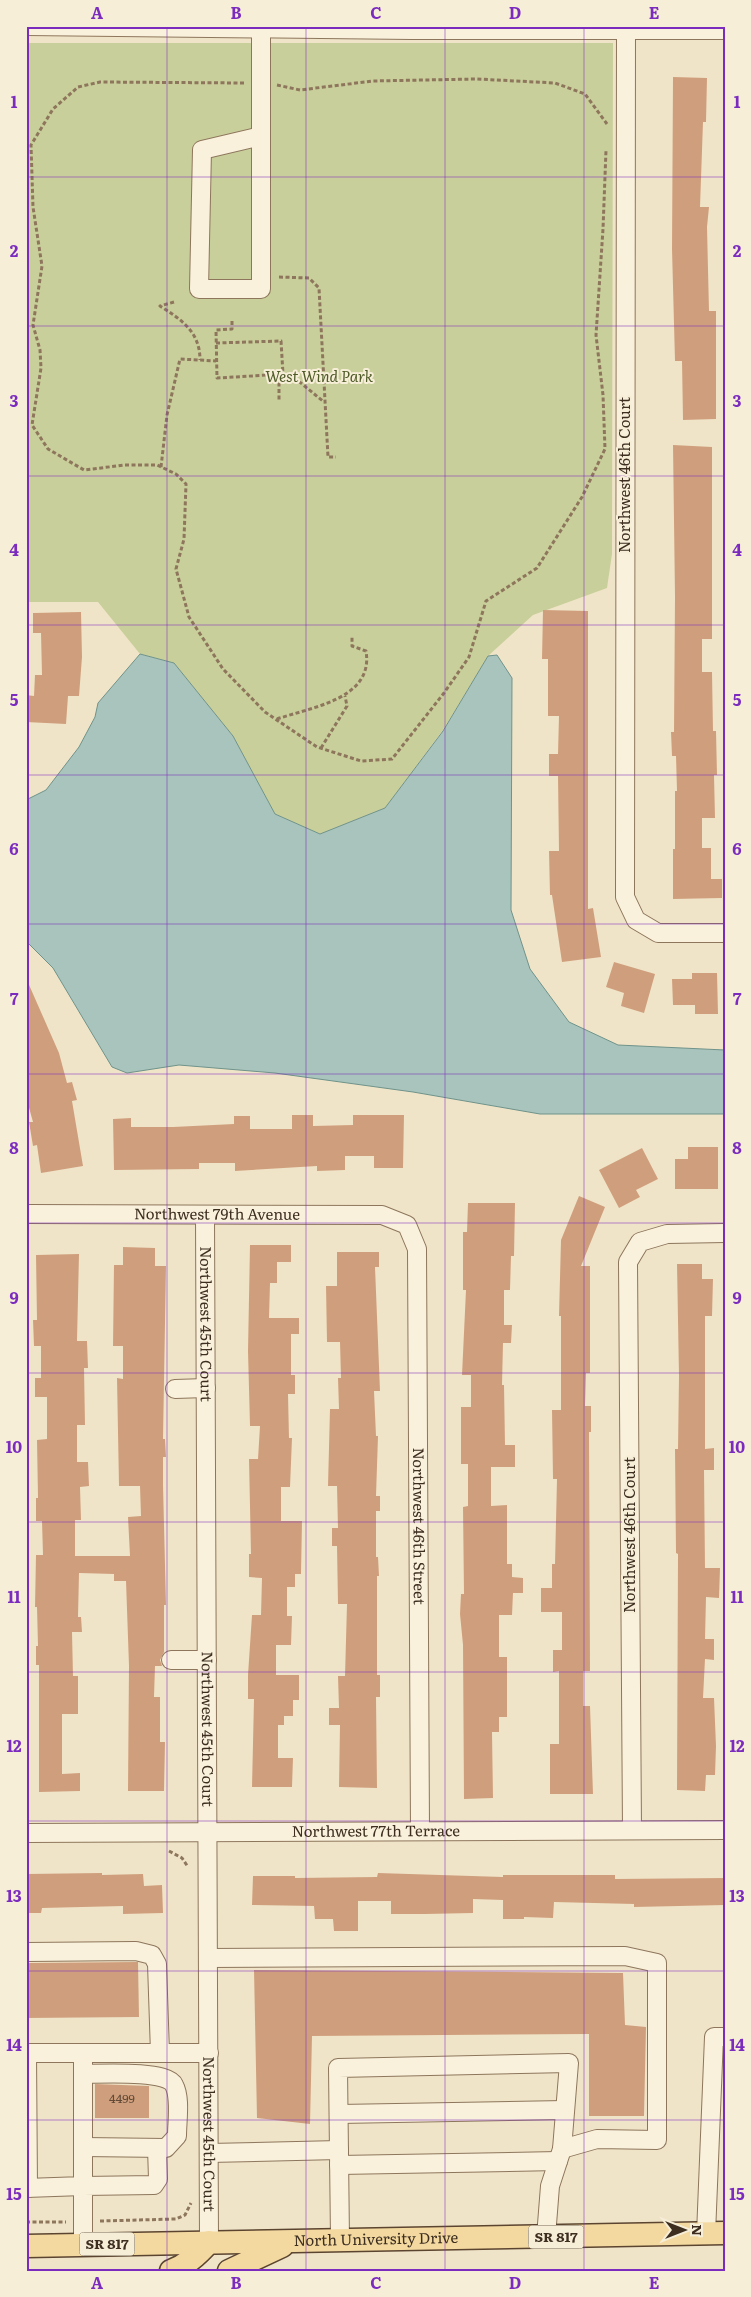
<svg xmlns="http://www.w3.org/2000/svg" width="751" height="2297" font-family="Literata,serif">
	<rect width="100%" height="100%" fill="#f0e4c8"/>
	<!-- green -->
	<path fill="#c9cf9b" d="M26,43H613L612,554L607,588L533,615L488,656L443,730L385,808L320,834L275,814L233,736L174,663L140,654L98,602H26Z"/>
	<!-- water -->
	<path fill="#a9c4bc" stroke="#6f938a" d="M140,654L174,663L233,736L275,814L320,834L385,808L443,731L488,656L497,655L512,678L511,910L530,969L569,1022L618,1045L725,1050V1114H540L413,1092L275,1073L179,1065L127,1073L112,1067L53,968L26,941V800L46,790L79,747L95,717L98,703Z"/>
	<!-- building -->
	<path fill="#cf9f7d" d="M673,77L707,78L706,122H703L700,207H709L707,227L709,311H716V419L683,420L682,361H675L672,249Z
		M673,445L712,447V639H702V672H712L713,731H716L717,775H714L715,818H702V848H711V879H722V898L673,899V849H675V791H677L676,756H672L671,732H674L675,597Z
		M543,610L588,611V909L593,908L601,957L562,962L552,895H550L549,851H559L558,776H549V754H558L559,716H548V659H542Z
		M81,612L82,657L79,696H68L66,724L26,722V695L34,696L35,675H42L41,633H33V613Z
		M614,962L655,974L644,1013L621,1006L624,993L606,987Z
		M692,973H717L718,1014H695V1005H673L672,979H692Z
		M26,978L59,1053L67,1083L72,1082L77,1100L72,1101L83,1166L41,1173L37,1145L33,1146L29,1122H33L26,1097Z
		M292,1115H313V1126L353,1125V1115H404L403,1168H374V1156H345V1170L317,1171V1166L235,1171V1163H199V1169L114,1170L113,1119L131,1118V1127H173L234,1124V1116H250V1129H292Z
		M688,1147H718V1189H675V1159H688Z
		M642,1148L658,1179L636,1190L640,1197L619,1208L599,1170Z
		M579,1196L605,1207L581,1266H590V1373H586L585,1406H591V1432H589L590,1671H583V1706H590L593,1794H550V1744H559V1671L553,1672V1650H562V1612H541V1588H552V1564H555L557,1479H553L552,1410H561V1316H559L561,1240Z
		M468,1203H515L514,1256H511L510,1290H504V1325H512L511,1343H503L502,1385H504L505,1445H515V1467H491V1506L507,1505V1564H512V1577L523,1578V1593H513L512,1615H499V1657H507V1717H499V1732H492L493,1798L464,1799L463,1645L460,1614L461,1594H464L463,1507L468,1506V1464H461V1407H471V1375H462L466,1290H463V1232H467Z
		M250,1245H291V1262H277V1283H270L269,1318H299V1334H291V1375H295V1394H288L289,1438H292L290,1487H281V1521H302L301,1574H295V1587H287V1616H292L291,1645H276V1675H299V1700H293V1716H284V1725H278V1758H293L292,1787H252L254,1699H248V1675L252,1615H261L262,1578L249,1577V1554H251L249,1459H258L260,1426H250L248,1351Z
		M123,1247L155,1248V1266H166L163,1439H165L166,1457H163V1485L166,1605H164V1652L160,1660L162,1666H155L154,1697H160V1742H165L164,1791H128L129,1666L126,1581H114V1574L79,1573L78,1617H81L82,1632H72L73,1676H78V1714H62V1774L80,1773V1791L39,1792V1665H36V1646H38L37,1607H35L36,1555H43L42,1521H36V1498H38L37,1440L47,1439V1397H35V1378H41V1346H34L33,1320H37L36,1255L79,1254L77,1341H87L88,1368H84L85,1425H77V1462H88L89,1486L80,1487L81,1520H75V1556H130L128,1517L141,1516L140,1486H119L117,1378L123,1379V1346H113L114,1265H123Z
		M337,1252H379V1267H375L380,1391H374L376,1436H378L376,1496H380V1511H376V1557H378L379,1576H377V1675H380V1697H376L377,1788L339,1787L340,1725H329V1708H339L338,1676H345L347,1604H338L337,1546H332V1528H338L337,1486H328L330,1409H339L338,1378H341L340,1342H327L326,1286H337Z
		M677,1264H702V1279H713L712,1316H705V1449L714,1448V1470H704L705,1568H720L719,1598L706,1597L705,1639H714V1660L705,1659L703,1698H714L716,1746L715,1775H706L705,1791L677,1790L678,1554L676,1553L675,1449H678L679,1376Z
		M102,1873V1875L143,1874L144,1886L162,1885L163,1913L123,1914V1906L42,1908L41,1913H26V1874Z
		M378,1873L503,1877V1875H615V1879L725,1878V1905L634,1907V1904L554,1902L553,1918L524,1917V1919H503V1900L473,1899V1913L425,1914H391V1901H358V1931H334L333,1919H315L314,1906L252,1905L253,1876H295V1878L377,1877Z
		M138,1962L139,2017L26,2018V1963Z
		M254,1970L623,1973L625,2025L646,2027L644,2116H589V2034L312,2036L310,2124L257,2118Z
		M95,2084L149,2086V2118H95Z"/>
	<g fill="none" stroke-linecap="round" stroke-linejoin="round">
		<!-- minor casing -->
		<g stroke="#8d765c" stroke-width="20">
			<g id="minor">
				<path d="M26,26L412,30H725"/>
				<path d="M626,26L625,897L636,920L658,933H725"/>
				<path d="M261,29V289H199L202,150L261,136"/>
				<path id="s1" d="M26,1214L382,1215L407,1225L417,1249L420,1831"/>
				<path id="s2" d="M205,1215L209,2242"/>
				<path d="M175,1389L206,1388"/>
				<path d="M171,1660H207"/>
				<path d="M632,1830L628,1262L640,1242L667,1234L725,1233"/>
				<path id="s3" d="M26,1833L725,1830"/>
				<path d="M26,1952L136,1951L152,1955L157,1964L160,2053"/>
				<path d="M208,1958L625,1956L657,1963V2140L597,2139L562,2149"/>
				<path d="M26,2053H209"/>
				<path d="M27,2053L28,2188"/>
				<path d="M83,2074C99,2074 168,2070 174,2085C181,2098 177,2121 177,2136L166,2148L83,2147"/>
				<path d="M339,2114L565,2110"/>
				<path d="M209,2153L339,2150"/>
				<path d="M339,2165L558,2161"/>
				<path d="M26,2188L83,2186V2053"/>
				<path d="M706,2234L714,2037H725"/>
				<path d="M340,2240L338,2068L569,2063L562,2149L550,2186L546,2237"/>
				<path d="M83,2244V2186L154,2185L158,2179L157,2148"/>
			</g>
		</g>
		<!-- major casing -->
		<g stroke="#5b4430" stroke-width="25">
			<g id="major">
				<path id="s4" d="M26,2246L725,2233"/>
				<path d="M171,2271C187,2265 198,2255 209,2242"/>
				<path d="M229,2271L282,2246"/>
			</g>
		</g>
		<!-- path -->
		<path stroke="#8d765c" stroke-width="3" stroke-dasharray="4 2.5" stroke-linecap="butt" d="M244,83L100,82L78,87L53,109L31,145L33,207L42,266L33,325L40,350L41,368L32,425L48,449L84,470L125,465H157L176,474L186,484L184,539L176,569L189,617L223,669L265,712L317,747L361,761L392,759L444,693L469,657L486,601L537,568L582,497L605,449L603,395L596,335L603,229L606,150
			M277,85L300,90L373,81L477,79L555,83L585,94L607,124
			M279,277L309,278L319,288L328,457H336
			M174,302L160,306C182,320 200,332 200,360
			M232,321V329L216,330L217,378L285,374L296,379L324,402
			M216,343L281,341L283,374
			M279,376V401
			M161,467L167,415L180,359L216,361
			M277,719C312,707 374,699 366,651L352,646V636
			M321,748L347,706L345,696
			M169,1851L182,1858L188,1867
			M100,2221L176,2219L185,2215L191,2203
			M26,2222H66"/>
		<!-- minor -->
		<use href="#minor" stroke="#faf1dc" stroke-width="18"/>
		<!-- major -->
		<use href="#major" stroke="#f3d9a0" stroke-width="22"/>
	</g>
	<!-- grid -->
	<path fill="none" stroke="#7b2cbf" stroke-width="1" stroke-opacity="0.55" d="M167,26V2271M306,26V2271M445,26V2271M584,26V2271M26,177H725M26,326H725M26,476H725M26,625H725M26,775H725M26,924H725M26,1074H725M26,1223H725M26,1373H725M26,1522H725M26,1672H725M26,1821H725M26,1971H725M26,2120H725"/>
	<g text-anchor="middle" stroke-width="4" stroke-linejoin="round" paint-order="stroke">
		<!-- number labels -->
		<g font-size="12" fill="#624a37">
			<text x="122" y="2103">4499</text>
		</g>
		<!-- shield labels -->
		<g fill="#f7eed8" stroke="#756857" stroke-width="1">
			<rect x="528.5" y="2225.5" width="55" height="23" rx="4"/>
			<rect x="79.5" y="2232.5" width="55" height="23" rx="4"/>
		</g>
		<g font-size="14" font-weight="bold" fill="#3d2e20">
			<text x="556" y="2242">SR 817</text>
			<text x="107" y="2249">SR 817</text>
		</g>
		<!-- park labels -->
		<g font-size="15" font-style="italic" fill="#4d5a26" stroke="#f7eed8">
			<text x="319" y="382">West Wind Park</text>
		</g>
		<!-- street labels -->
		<g font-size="15" fill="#3d2e20" stroke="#f7eed8">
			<text transform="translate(625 475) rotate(-90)" y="5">Northwest 46th Court</text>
			<text dy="5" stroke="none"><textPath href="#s1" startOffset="191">Northwest 79th Avenue</textPath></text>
			<text dy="5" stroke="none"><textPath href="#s2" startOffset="109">Northwest 45th Court</textPath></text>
			<text dy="5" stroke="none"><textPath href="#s1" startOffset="686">Northwest 46th Street</textPath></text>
			<text transform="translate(630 1535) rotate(-90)" y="5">Northwest 46th Court</text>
			<text dy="5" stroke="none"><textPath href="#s2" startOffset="514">Northwest 45th Court</textPath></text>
			<text dy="5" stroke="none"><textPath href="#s3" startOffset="350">Northwest 77th Terrace</textPath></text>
			<text dy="5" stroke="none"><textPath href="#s2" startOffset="919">Northwest 45th Court</textPath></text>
			<text dy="5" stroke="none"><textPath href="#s4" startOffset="350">North University Drive</textPath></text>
		</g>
	</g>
	<!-- border -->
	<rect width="751" height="2297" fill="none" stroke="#f7eed8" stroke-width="55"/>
	<!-- north arrow -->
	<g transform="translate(684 2230) rotate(90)" stroke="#f7eed8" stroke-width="4" paint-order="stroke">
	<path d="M0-4L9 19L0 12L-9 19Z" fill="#3d2e20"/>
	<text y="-8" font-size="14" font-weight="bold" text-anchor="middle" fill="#3d2e20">N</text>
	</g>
	<rect x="28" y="28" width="696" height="2242" fill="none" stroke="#7b2cbf" stroke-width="2"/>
	<g font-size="16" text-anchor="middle" font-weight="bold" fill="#7b2cbf">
		<text x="97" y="19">A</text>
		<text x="236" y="19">B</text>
		<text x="376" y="19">C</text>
		<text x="515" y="19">D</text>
		<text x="654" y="19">E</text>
		<text x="14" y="108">1</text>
		<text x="737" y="108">1</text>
		<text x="14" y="257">2</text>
		<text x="737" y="257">2</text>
		<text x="14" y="407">3</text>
		<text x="737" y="407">3</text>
		<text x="14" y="556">4</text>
		<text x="737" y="556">4</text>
		<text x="14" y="706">5</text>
		<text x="737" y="706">5</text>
		<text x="14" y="855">6</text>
		<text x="737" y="855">6</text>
		<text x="14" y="1005">7</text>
		<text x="737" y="1005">7</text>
		<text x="14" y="1154">8</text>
		<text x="737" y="1154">8</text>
		<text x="14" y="1304">9</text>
		<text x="737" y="1304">9</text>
		<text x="14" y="1453">10</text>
		<text x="737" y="1453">10</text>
		<text x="14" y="1603">11</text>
		<text x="737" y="1603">11</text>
		<text x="14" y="1752">12</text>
		<text x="737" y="1752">12</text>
		<text x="14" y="1902">13</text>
		<text x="737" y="1902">13</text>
		<text x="14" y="2051">14</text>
		<text x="737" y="2051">14</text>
		<text x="14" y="2200">15</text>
		<text x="737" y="2200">15</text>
		<text x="97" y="2289">A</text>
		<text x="236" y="2289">B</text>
		<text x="376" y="2289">C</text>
		<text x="515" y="2289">D</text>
		<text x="654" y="2289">E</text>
	</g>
</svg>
